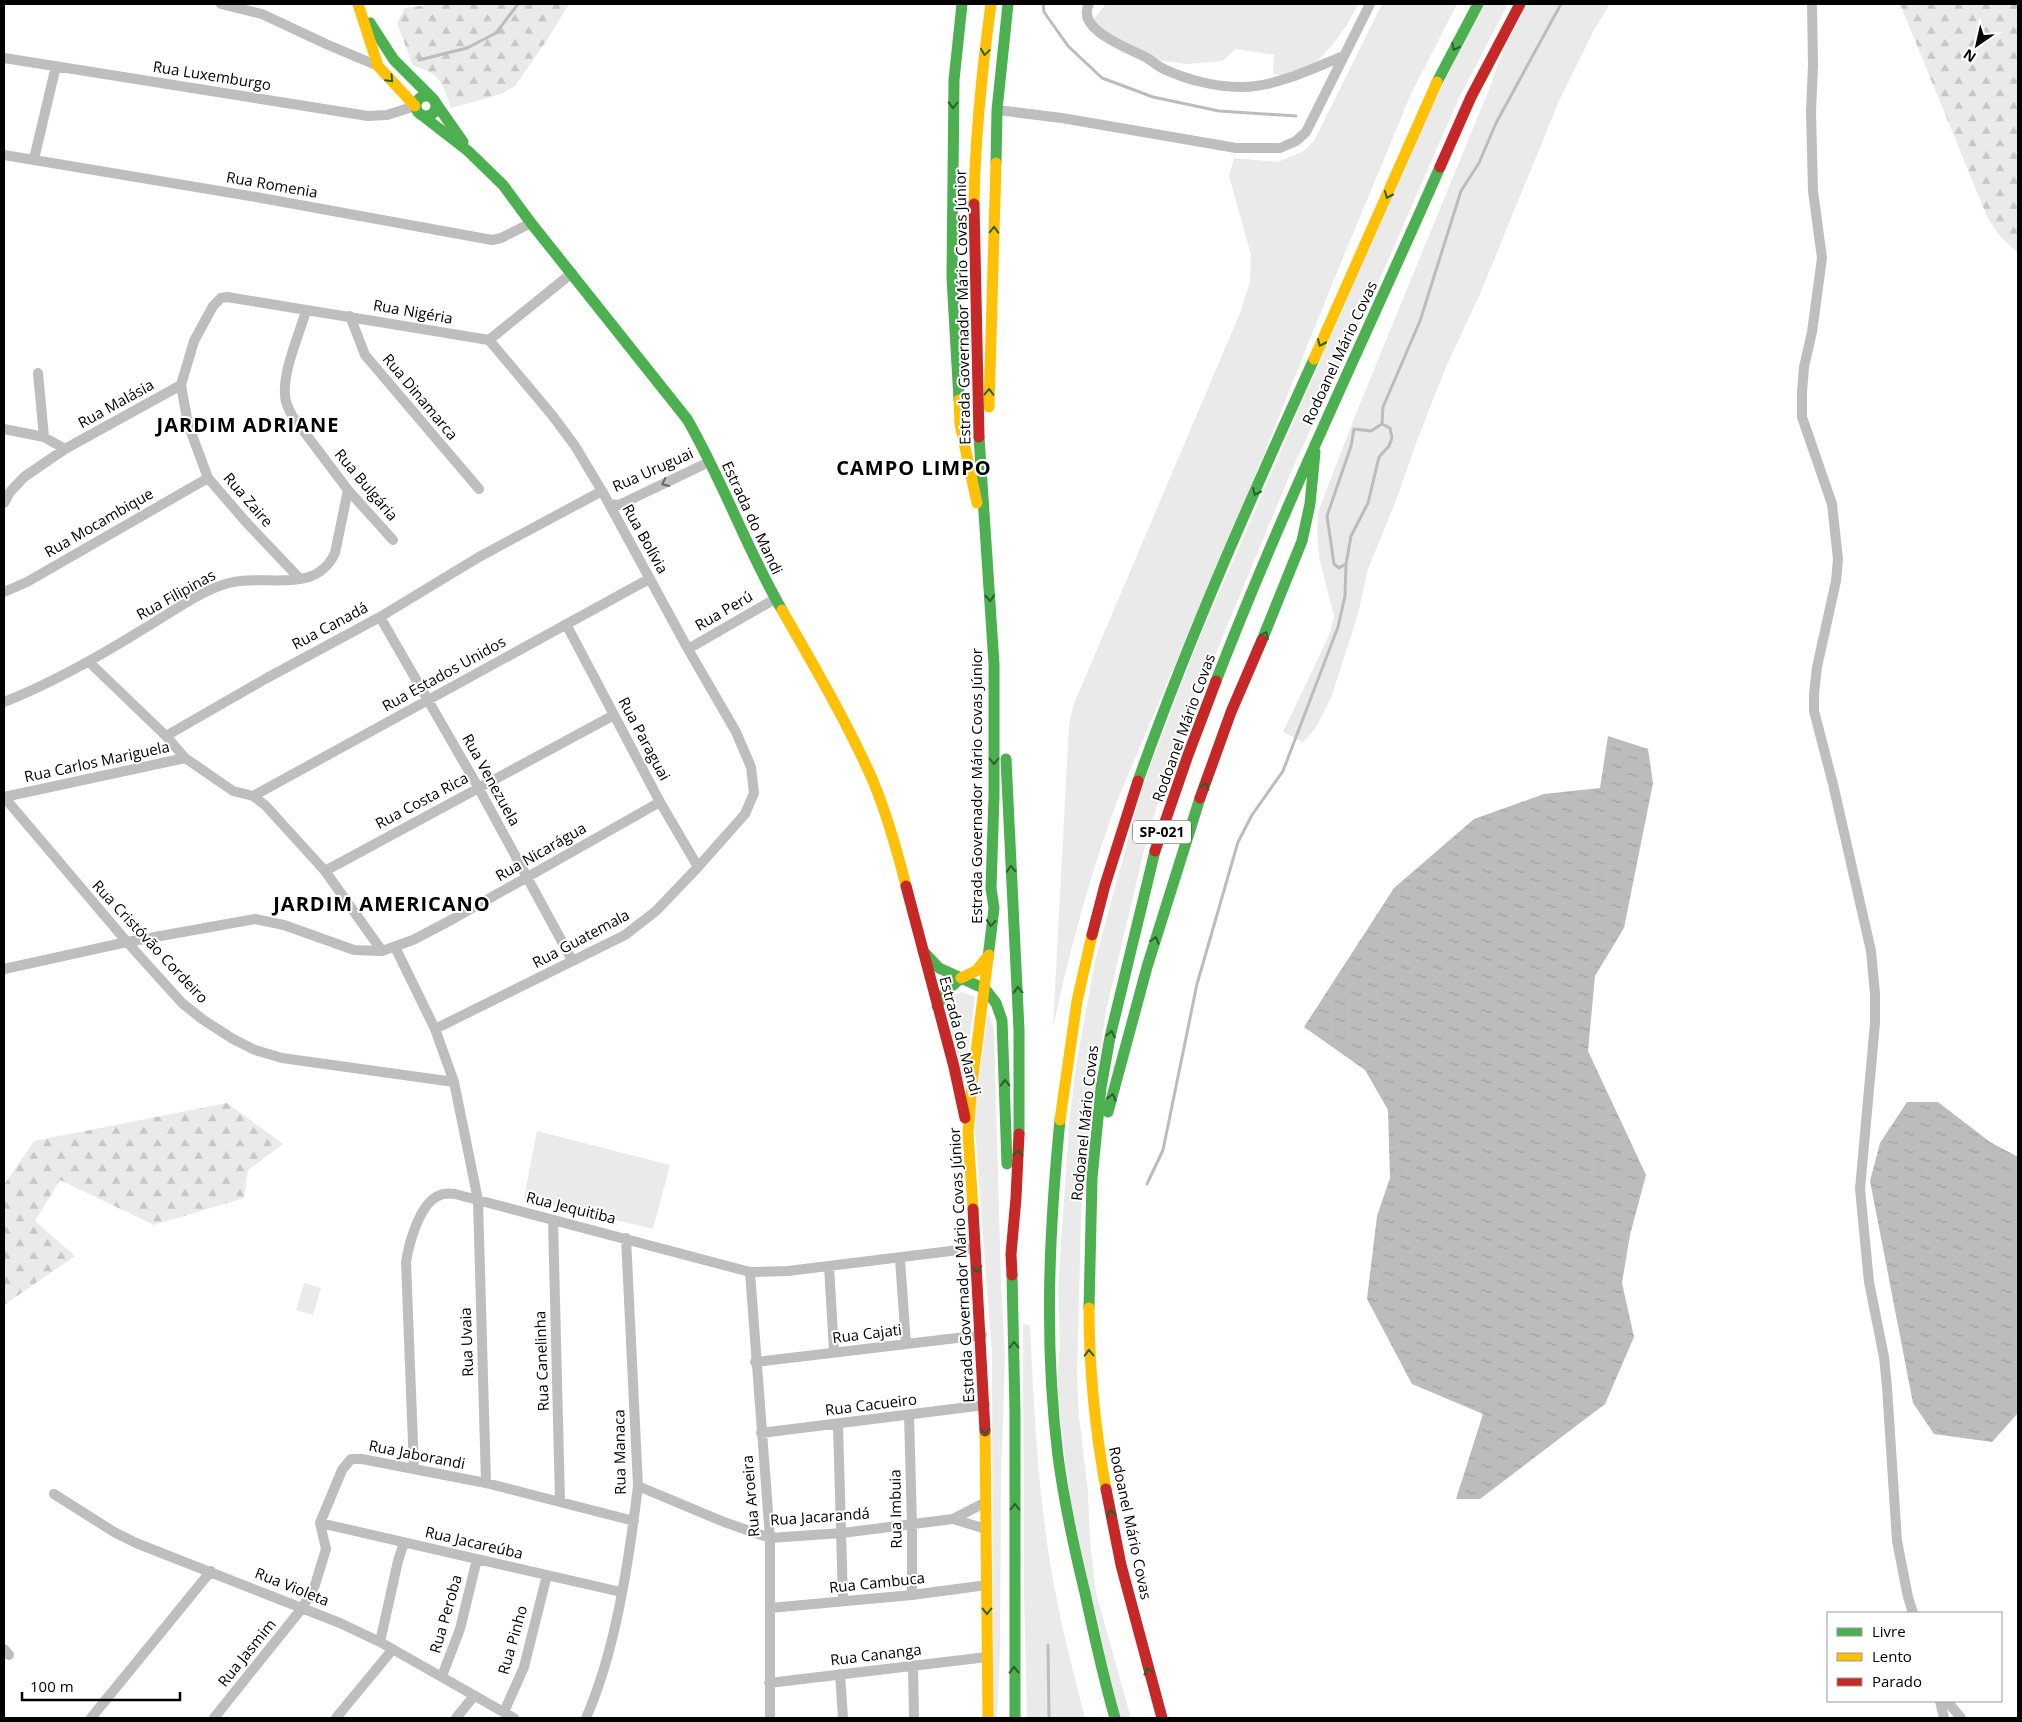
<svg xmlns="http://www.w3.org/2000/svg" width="2022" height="1722" font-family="'Open Sans',sans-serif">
	<defs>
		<pattern id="forest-firs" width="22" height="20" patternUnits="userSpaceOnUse" patternTransform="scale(1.25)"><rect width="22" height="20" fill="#eaeaea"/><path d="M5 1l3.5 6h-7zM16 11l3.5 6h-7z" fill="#c7c7c7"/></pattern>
		<pattern id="water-ripples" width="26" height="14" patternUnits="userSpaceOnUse" patternTransform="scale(1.25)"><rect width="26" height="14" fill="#bcbcbc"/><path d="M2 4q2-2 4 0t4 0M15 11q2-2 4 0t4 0" fill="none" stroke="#a0a0a0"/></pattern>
	</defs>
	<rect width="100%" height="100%" fill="#fff"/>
	<!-- green -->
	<path fill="#eaeaea" d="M1106,4H1358C1347,28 1320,68 1293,75C1287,76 1279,75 1273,74L1274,55L1236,49L1222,61L1187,64L1163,61L1104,34L1092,21Z
		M1382,4H1457L1411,94L1333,282L1253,481L1120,794C1090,872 1071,947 1053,1027L1069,725L1073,706L1240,313L1250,282L1251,255L1229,176L1234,158L1278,162L1304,151L1315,139Z
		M1483,4H1508L1459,98L1364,315L1291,472L1196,701L1171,763L1148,834L1106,1011L1087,1141L1081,1218L1077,1377L1079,1416L1088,1492L1090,1542L1096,1593L1131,1718H1111L1086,1625L1057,1393L1060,1339L1058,1289L1069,1125L1076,1066L1095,961L1142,788L1196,646L1426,118Z
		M1526,4H1610L1594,30L1559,101L1480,294L1446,367L1416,443L1397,498L1368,569L1358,614L1331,698L1315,729L1303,742L1283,732L1330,633L1334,616L1319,557L1317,525L1319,509L1357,411L1492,82L1502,52Z
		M962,992L975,997L964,1083L945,1016L946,1007L951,996Z
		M988,1011L994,1029L1001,1283L1005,1358L1001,1477L1000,1651L997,1718H993L992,1354L974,1117Z
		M537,1131L670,1165L653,1229L524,1198Z
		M304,1283L321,1288L313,1315L296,1310Z
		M1023,1324L1030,1325C1034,1412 1038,1499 1054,1585C1062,1630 1074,1674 1085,1718H1027L1024,1593Z"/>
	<!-- forest -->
	<path fill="url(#forest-firs)" d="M435,4H572L567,7L549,37L515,86L501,94L451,108C442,82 441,74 413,66L397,23L405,8Z
		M1900,4H2018V253L2000,236L1988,219Z
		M227,1103L283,1144L248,1170L244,1198L154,1225L60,1180L35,1221L75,1256L4,1305V1185L34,1141Z"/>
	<!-- water -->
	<path fill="url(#water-ripples)" d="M1608,736L1648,749L1653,783L1624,928L1595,976L1588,1051L1646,1175L1630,1235L1622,1283L1634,1337L1605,1404L1480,1499H1456L1483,1414L1412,1384L1367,1299L1377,1216L1390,1178L1388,1110L1365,1070L1304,1027L1394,888L1474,819L1544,794L1600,788Z
		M1907,1102H1938L1990,1142L2018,1157V1413L1992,1442L1934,1434L1913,1403L1870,1181L1880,1143Z"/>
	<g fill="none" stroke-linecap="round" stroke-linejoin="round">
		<!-- stream -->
		<path stroke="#bcbcbc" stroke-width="3" d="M1043,4L1044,12L1068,46L1102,78L1153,97L1219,111L1296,116
			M419,60L467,48L496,33L518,4
			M1346,564L1339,568L1334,564L1327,516L1351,446L1354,429L1371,431L1382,424
			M1147,1184L1163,1150L1197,984L1238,842L1252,815L1283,771L1338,627L1345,596L1346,564L1351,536L1368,503L1379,457L1389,446L1392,438L1390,428L1382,424L1383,407L1420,321L1461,191L1479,163L1496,123L1561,4
			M1048,1645L1049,1718"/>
		<!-- street -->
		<path stroke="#bebebe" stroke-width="10" d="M221,4L262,14L326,44L378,66
			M1089,4C1075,30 1129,48 1147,58C1153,61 1159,68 1166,70C1188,80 1216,87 1241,87C1275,87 1312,69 1343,56
			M1812,4L1813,65L1811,112L1813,191L1822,258L1812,332L1804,367L1802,392V417L1832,504L1838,559L1836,581L1817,667L1814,694V711L1833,784L1871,951L1875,994V1023L1860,1189L1869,1282L1884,1357L1887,1387L1897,1541L1908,1597L1913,1613
			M4,58L368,116L387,115L415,106
			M997,110L1062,118L1236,148H1280L1296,141L1306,132L1370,4
			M4,155L256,197L492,240L501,238L531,223
			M34,159L56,66
			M306,311C299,335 283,370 285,395C285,403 289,410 293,417L348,490L393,540
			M350,316L365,355L479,489
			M38,373L44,437
			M4,429L44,437L65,449
			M4,503L10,492L24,477L65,449L181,385
			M609,504L619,505L709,462
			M300,579L246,522L208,478L188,424L181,385L194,341L213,306L221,298L227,297L489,340L572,273
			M4,592L27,582L208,478
			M380,617L478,787L572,960
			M566,624L660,802L698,867
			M688,649L775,599
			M89,662L166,736L185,758L233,791L253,796L265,805L325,871L382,951
			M4,702C53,683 100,656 145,628C171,613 199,591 229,583C265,573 315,596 335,553L348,490
			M166,736L267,678L380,617L479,557L602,491
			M253,796L649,579
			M4,797L127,942L182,1003L202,1019L233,1039L255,1050L282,1058L454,1082
			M4,797L185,758
			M325,871L614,715
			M395,947L435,1029L454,1082L478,1200L486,1483
			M4,969L127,942L255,919L284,925L354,950L382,951L413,940L453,919L660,802
			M435,1029L625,935L656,911L698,867L745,814L754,793L751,767L736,732L688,649L602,491L575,446L552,415L489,340
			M553,1220L560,1501
			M900,1259L906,1344
			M829,1266L834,1352
			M750,1272L770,1538V1718
			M755,1362L982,1335
			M909,1415L912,1525V1595
			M838,1424L843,1601
			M761,1433L985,1405
			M414,1469L406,1262C409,1243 419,1207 436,1197C442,1193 449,1193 455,1194L750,1272L788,1271L975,1248
			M638,1486L724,1522L770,1538L842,1533L953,1519L986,1502
			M54,1494L114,1532L136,1543L340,1623L380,1642L514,1718
			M953,1519L986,1529
			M320,1523L621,1592
			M770,1608L912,1595L987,1585
			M380,1642L398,1561L404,1542
			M4,1649L9,1655
			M913,1666L914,1718
			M840,1674L843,1718
			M442,1676L460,1629L477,1559
			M769,1683L987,1657
			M1940,1701L1944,1718
			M1947,1701L1961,1718
			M504,1712L524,1667L547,1575
			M91,1718L211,1571
			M214,1718L303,1607L315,1585L326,1549L320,1523L342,1470L351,1459H362L486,1483L634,1521
			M336,1718L393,1649
			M456,1718L474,1696
			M586,1718C616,1650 629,1560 638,1486L626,1238"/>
		<!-- fast -->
		<path stroke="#4caf50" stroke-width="11" d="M370,23L394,60L431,97
			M1437,82L1478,4
			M416 106a10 10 0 1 1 20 0a10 10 0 1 1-20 0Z
			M435,102L463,142
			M423,116L468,151L503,185L531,223L687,419C723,481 746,548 782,610
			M996,163L997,110L1008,4
			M959,400L952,278L954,80L962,4
			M979,437L994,664V796L991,888L994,908L988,958
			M1262,640L1302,541L1310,504L1315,452
			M1216,681C1283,507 1365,338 1440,167
			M1006,759L1019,1030V1134
			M1138,781C1189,637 1251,498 1314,359
			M923,951L939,968L985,989
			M985,989L996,1003L1002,1020L1007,1164
			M937,1006L945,992L961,978
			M1108,1112L1147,967L1200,798
			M1060,1120C1049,1232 1044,1345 1058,1456C1064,1502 1074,1548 1085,1593C1094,1635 1103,1677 1115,1718
			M1012,1275L1015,1412V1718
			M1089,1308L1092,1178L1101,1088L1110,1037L1155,851"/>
		<!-- slow -->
		<path stroke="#ffc107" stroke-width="11" d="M358,4L378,66L415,106
			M974,204C975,137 982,70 991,4
			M1314,359L1437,82
			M959,400L960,424L977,503
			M989,407L996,163
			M782,610C814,666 847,722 873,781C887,815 897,850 906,886
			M961,978L976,971L989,955
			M1060,1120L1077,1001L1092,935
			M973,1209L968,1133L972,1084L988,958
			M1089,1308C1089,1369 1095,1429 1106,1489
			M985,1431L988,1718"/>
		<!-- jam -->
		<path stroke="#c62828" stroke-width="11" d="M1440,167L1471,97L1520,4
			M974,204L979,437
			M1200,798L1231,712L1262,640
			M1155,851L1188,755L1216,681
			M906,886L954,1067L965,1118
			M1092,935L1105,885L1138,781
			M973,1209L985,1431
			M1012,1275L1011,1254L1016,1198L1019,1134
			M1106,1489L1121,1565L1162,1718"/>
	</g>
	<!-- one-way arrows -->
	<defs><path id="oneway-chevron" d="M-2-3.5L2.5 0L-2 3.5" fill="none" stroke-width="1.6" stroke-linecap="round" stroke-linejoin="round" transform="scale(1.25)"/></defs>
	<g stroke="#2a602c">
		<use href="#oneway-chevron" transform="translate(1455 47) rotate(117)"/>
		<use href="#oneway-chevron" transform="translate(985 52) rotate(98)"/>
		<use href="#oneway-chevron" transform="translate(390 79) rotate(47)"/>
		<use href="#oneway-chevron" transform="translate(953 105) rotate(91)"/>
		<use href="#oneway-chevron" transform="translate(1388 195) rotate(114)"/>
		<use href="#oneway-chevron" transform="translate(994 230) rotate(-88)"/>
		<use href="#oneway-chevron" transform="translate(1321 343) rotate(114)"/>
		<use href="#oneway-chevron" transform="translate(989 392) rotate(-89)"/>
		<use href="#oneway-chevron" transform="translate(1256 492) rotate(114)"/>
		<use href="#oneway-chevron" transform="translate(990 598) rotate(87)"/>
		<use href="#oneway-chevron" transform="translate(1265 635) rotate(-65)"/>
		<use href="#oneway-chevron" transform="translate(994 761) rotate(90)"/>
		<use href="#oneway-chevron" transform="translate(1205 786) rotate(-71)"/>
		<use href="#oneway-chevron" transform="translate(1011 869) rotate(-93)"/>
		<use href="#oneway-chevron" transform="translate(991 923) rotate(95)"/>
		<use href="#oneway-chevron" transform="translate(1155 940) rotate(-74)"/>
		<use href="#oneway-chevron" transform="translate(1018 990) rotate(-92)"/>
		<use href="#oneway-chevron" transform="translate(1111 1034) rotate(-79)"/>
		<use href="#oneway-chevron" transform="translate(1005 1083) rotate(-91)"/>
		<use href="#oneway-chevron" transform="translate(1112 1097) rotate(-76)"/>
		<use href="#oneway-chevron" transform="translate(1018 1153) rotate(-88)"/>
		<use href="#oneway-chevron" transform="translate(977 1269) rotate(86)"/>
		<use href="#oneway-chevron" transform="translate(1014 1345) rotate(-91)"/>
		<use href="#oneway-chevron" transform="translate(1089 1353) rotate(-92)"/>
		<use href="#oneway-chevron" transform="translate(985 1431) rotate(90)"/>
		<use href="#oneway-chevron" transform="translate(1015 1507) rotate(-90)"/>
		<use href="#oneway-chevron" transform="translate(1111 1513) rotate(-101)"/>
		<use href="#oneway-chevron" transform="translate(987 1611) rotate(90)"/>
		<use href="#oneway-chevron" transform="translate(1014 1670) rotate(-91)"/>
		<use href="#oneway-chevron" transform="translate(1148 1671) rotate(-105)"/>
	</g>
	<use stroke="#686868" href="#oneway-chevron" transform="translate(665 483) rotate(155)"/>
	<g text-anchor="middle" stroke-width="4" stroke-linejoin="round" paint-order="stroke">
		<!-- shield labels -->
		<rect fill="#fff" stroke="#4c4c4c" stroke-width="1" x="1133" y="820.5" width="58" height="23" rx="4"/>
		<g font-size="14" font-weight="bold" fill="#000">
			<text x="1162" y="837">SP-021</text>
		</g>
		<!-- street labels -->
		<g font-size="15" fill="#000" stroke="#fff">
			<text transform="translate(212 76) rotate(9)" y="5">Rua Luxemburgo</text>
			<text transform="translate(272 185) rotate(10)" y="5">Rua Romenia</text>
			<text transform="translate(963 307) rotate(-91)" y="5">Estrada Governador Mário Covas Júnior</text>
			<text transform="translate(413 312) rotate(10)" y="5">Rua Nigéria</text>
			<text transform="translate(1340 353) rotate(-65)" y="5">Rodoanel Mário Covas</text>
			<text transform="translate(420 397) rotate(50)" y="5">Rua Dinamarca</text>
			<text transform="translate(116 404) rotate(-29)" y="5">Rua Malásia</text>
			<text transform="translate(653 470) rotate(-24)" y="5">Rua Uruguai</text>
			<text transform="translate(366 485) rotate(50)" y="5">Rua Bulgária</text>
			<text transform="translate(248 500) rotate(49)" y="5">Rua Zaire</text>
			<text transform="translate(752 518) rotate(65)" y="5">Estrada do Mandi</text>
			<text transform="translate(99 523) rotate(-30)" y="5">Rua Mocambique</text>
			<text transform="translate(645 539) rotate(61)" y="5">Rua Bolívia</text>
			<text transform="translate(176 595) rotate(-29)" y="5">Rua Filipinas</text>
			<text transform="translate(724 611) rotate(-30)" y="5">Rua Perú</text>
			<text transform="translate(330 626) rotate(-28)" y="5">Rua Canadá</text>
			<text transform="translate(444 674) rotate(-29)" y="5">Rua Estados Unidos</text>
			<text transform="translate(1184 728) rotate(-70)" y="5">Rodoanel Mário Covas</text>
			<text transform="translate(644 739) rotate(62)" y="5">Rua Paraguai</text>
			<text transform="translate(97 762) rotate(-12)" y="5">Rua Carlos Mariguela</text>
			<text transform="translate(491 780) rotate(61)" y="5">Rua Venezuela</text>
			<text transform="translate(977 786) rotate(-90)" y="5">Estrada Governador Mário Covas Júnior</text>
			<text transform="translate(422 801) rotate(-28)" y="5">Rua Costa Rica</text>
			<text transform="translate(541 852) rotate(-30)" y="5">Rua Nicarágua</text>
			<text transform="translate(581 939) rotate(-28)" y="5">Rua Guatemala</text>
			<text transform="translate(150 942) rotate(47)" y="5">Rua Cristóvão Cordeiro</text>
			<text transform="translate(960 1036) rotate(75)" y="5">Estrada do Mandi</text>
			<text transform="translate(1085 1123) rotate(-84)" y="5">Rodoanel Mário Covas</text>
			<text transform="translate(571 1208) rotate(14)" y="5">Rua Jequitiba</text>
			<text transform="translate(962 1265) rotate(-93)" y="5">Estrada Governador Mário Covas Júnior</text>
			<text transform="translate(867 1334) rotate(-7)" y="5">Rua Cajati</text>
			<text transform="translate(467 1342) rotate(-92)" y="5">Rua Uvaia</text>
			<text transform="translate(542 1361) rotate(-92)" y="5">Rua Canelinha</text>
			<text transform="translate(871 1405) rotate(-7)" y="5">Rua Cacueiro</text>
			<text transform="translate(620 1452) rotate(-91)" y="5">Rua Manaca</text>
			<text transform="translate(417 1455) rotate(11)" y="5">Rua Jaborandi</text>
			<text transform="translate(751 1496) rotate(-95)" y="5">Rua Aroeira</text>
			<text transform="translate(896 1509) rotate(-91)" y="5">Rua Imbuia</text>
			<text transform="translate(820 1517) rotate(-4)" y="5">Rua Jacarandá</text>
			<text transform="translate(1130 1523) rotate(78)" y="5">Rodoanel Mário Covas</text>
			<text transform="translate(474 1543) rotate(13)" y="5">Rua Jacareúba</text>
			<text transform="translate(877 1583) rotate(-6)" y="5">Rua Cambuca</text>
			<text transform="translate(292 1587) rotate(22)" y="5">Rua Violeta</text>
			<text transform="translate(446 1614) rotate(-74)" y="5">Rua Peroba</text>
			<text transform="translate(513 1640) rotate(-74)" y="5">Rua Pinho</text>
			<text transform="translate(247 1653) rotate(-51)" y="5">Rua Jasmim</text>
			<text transform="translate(876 1655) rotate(-7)" y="5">Rua Cananga</text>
		</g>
		<!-- district labels -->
		<g font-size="20" font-weight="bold" letter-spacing="1" fill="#000" stroke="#fff">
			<text x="248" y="432">JARDIM ADRIANE</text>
			<text x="914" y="475">CAMPO LIMPO</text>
			<text x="382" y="911">JARDIM AMERICANO</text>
		</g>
	</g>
	<!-- border -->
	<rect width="2022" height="1722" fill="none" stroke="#000000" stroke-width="10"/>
	<!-- legend -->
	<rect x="1827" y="1612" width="175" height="90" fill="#ffffff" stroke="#999999"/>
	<rect x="1837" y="1628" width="25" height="8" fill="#4caf50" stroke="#999999"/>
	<text x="1872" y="1637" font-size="15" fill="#000000">Livre</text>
	<rect x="1837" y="1653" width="25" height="8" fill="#ffc107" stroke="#999999"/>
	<text x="1872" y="1662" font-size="15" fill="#000000">Lento</text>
	<rect x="1837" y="1678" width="25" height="8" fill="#c62828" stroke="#999999"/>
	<text x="1872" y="1687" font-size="15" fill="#000000">Parado</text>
	<!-- north arrow -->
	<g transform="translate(1977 45) rotate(214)" stroke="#ffffff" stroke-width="4" paint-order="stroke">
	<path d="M0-4L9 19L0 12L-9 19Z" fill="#000000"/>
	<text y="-8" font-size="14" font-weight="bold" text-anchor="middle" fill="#000000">N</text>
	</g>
	<!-- scale -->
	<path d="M22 1692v8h158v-8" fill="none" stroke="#000000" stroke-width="2.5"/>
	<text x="30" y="1692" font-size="15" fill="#000000" stroke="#ffffff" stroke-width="4" paint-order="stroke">100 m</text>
</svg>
